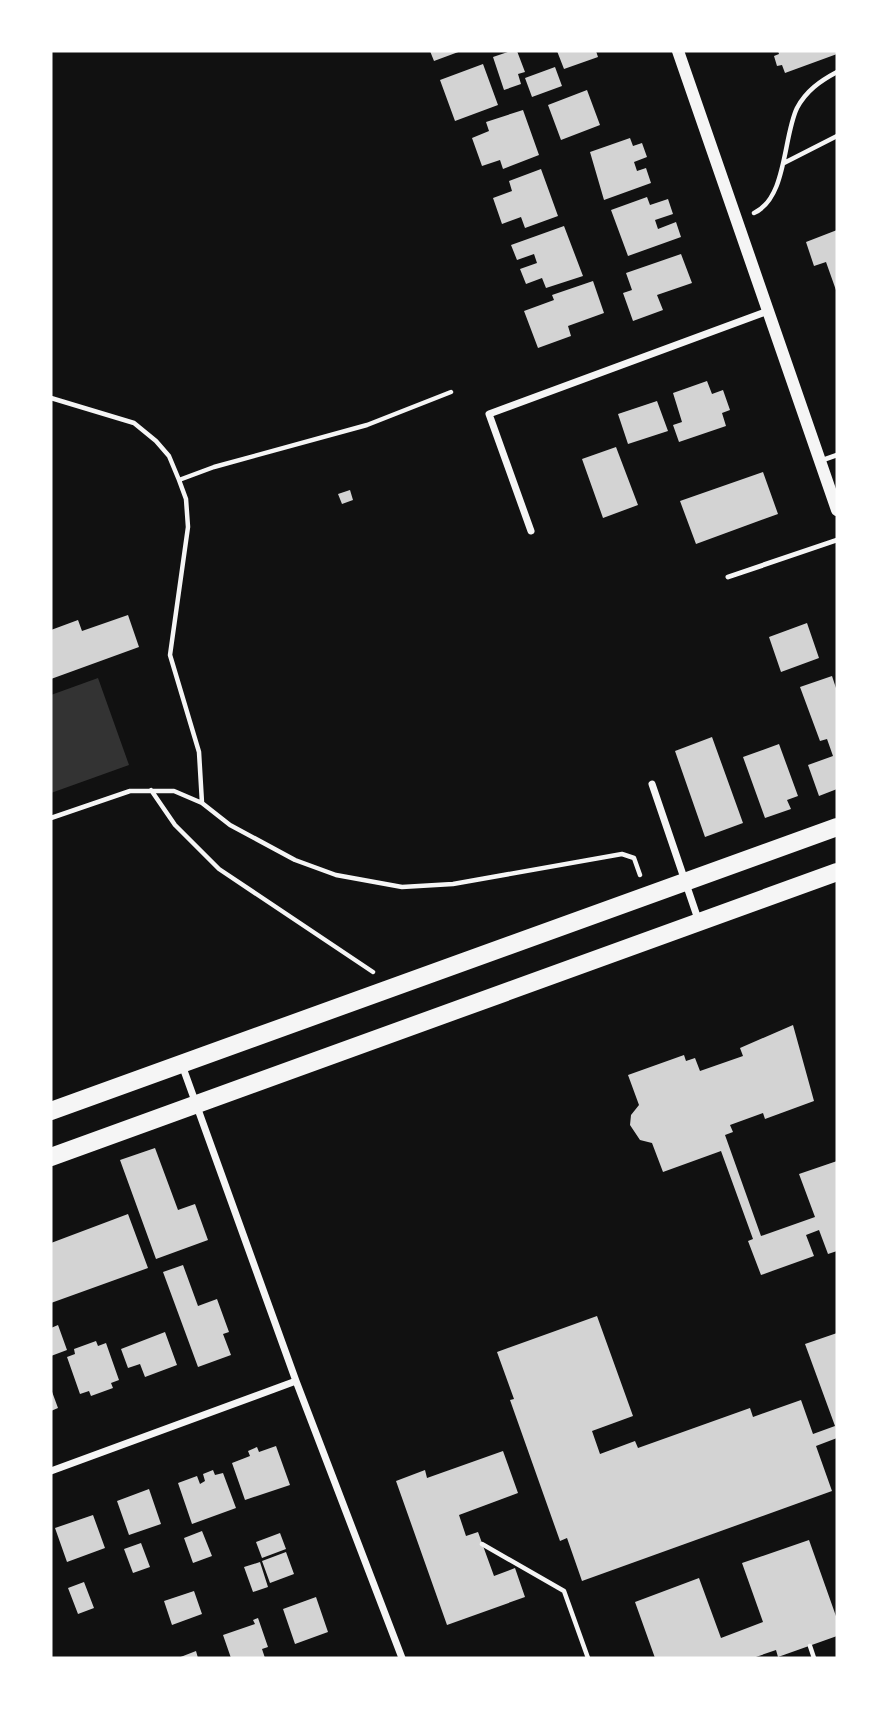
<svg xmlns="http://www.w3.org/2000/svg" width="888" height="1709" font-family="Figtree,sans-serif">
	<rect width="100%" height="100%" fill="#111"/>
	<!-- water -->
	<path fill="#333" d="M98,678L129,765L51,793V695Z"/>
	<!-- building -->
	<path fill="#d3d3d3" d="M430,51H461L434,61Z
		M511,51H517L525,72L518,74L521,84L504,90L493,57Z
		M557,51H596L598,57L564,69Z
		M778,51H837V54L785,73L782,65L777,66L774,56L779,54Z
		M483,64L498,105L455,121L440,80Z
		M555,67L562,86L532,97L525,78Z
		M587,90L600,125L561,140L548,105Z
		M523,110L539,155L503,169L500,160L482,166L472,138L489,131L486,122Z
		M630,138L633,146L642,143L647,157L634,162L637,171L646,168L651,183L604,200L590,152Z
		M541,169L558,216L525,228L521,217L502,224L493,198L512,191L509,181Z
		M647,197L650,205L668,199L673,214L655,220L658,229L676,222L681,237L628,256L611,210Z
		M564,226L583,276L546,288L542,278L526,284L520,269L537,263L534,254L517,260L511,245Z
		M837,230V293L826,262L814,266L806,242Z
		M681,254L692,283L657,295L663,310L633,321L623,293L632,290L626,273Z
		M593,281L604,313L568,326L571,336L538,348L524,311L554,300L552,295Z
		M707,381L712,394L723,390L730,410L722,413L726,426L679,442L673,425L682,422L673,393Z
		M657,401L668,431L628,444L618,414Z
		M616,447L638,505L603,518L582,459Z
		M763,472L778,514L696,544L680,501Z
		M350,490L353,500L342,504L338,494Z
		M128,615L139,647L51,679V630L78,620L82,631Z
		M807,623L819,658L781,672L769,637Z
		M832,676L837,691V789L819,796L808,765L833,756L827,739L820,741L800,687Z
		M712,737L743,823L705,837L675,751Z
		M779,744L798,796L787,800L791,809L765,818L743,757Z
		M793,1025L814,1101L765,1119L763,1113L730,1125L733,1132L725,1135L761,1236L815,1217L799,1174L837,1161V1251L828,1254L819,1230L806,1235L814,1256L761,1275L748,1241L753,1239L721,1151L663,1172L652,1143L640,1140L630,1125L631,1115L639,1105L628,1075L684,1055L686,1061L695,1058L700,1071L743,1056L740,1048Z
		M155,1148L178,1210L195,1204L208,1240L156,1259L120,1160Z
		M128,1214L148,1268L51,1303V1243Z
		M183,1265L198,1306L217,1299L229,1332L223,1334L231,1355L198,1367L163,1272Z
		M597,1316L633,1416L592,1431L600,1454L635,1441L638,1448L750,1408L753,1417L801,1400L813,1434L835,1426L805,1344L837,1333V1438L816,1446L832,1491L582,1581L567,1538L560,1541L510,1400L514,1399L497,1352Z
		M58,1325L67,1350L51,1356V1328Z
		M165,1332L177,1365L145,1377L140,1364L128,1368L121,1349Z
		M96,1341L98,1346L106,1343L119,1380L111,1383L113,1388L91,1396L89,1391L80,1394L67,1357L75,1354L74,1349Z
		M51,1389L58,1408L51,1411Z
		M276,1446L290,1485L245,1500L232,1463L250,1456L248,1451L257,1447L259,1452Z
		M503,1451L518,1493L459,1515L466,1536L478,1532L494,1576L515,1568L525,1597L447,1625L396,1481L425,1470L427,1478Z
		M213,1470L215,1475L223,1473L236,1508L192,1524L178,1483L197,1476L200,1484L205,1481L203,1474Z
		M149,1489L161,1524L129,1535L117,1501Z
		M93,1515L105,1548L67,1562L55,1528Z
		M202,1531L212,1556L193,1563L184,1538Z
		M280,1533L286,1549L262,1558L256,1542Z
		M809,1540L837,1619V1636L778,1657L776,1650L753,1658H655L635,1602L699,1578L721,1638L763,1622L742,1563Z
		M141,1543L150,1567L133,1573L124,1549Z
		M286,1552L294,1574L270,1583L262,1561Z
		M260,1562L268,1587L253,1592L244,1567Z
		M84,1582L94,1608L78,1614L68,1588Z
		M194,1591L202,1614L172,1625L164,1601Z
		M316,1597L328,1632L295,1644L283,1609Z
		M258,1618L268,1647L262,1649L265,1658H231L223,1635L255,1624L253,1620Z
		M196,1651L198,1658H178Z"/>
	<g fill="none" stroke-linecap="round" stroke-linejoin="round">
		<!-- path -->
		<path stroke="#f5f5f5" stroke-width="4.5" d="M784,163L837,136
			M754,213C787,198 783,137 797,108C806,91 820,81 837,72
			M51,398L134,423L156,441L169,456L179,480L186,499L188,527L170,655L199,752L202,803
			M179,480L214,467L367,425L451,392
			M151,790L175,825L219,869L373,972
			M51,818L130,791H174L202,803L230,825L295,860L336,875L402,887L453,884L622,854L634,858L640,875
			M482,1544L564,1591L588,1658
			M810,1646L814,1658"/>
		<!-- service -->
		<path stroke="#f5f5f5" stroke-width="5" d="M820,461L837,455
			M728,577L837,540"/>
		<!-- minor -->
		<path stroke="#f5f5f5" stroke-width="7" d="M531,531L489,414L768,311
			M652,784L699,922
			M182,1065L296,1381L402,1658
			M51,1471L296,1381"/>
		<!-- tertiary -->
		<path stroke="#f5f5f5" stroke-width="12" d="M678,51L837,510"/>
		<!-- primary -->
		<path stroke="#f5f5f5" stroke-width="18" d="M51,1111L837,827
			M51,1157L837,872"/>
	</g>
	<!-- border -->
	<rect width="888" height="1709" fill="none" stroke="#ffffff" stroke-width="105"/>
</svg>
